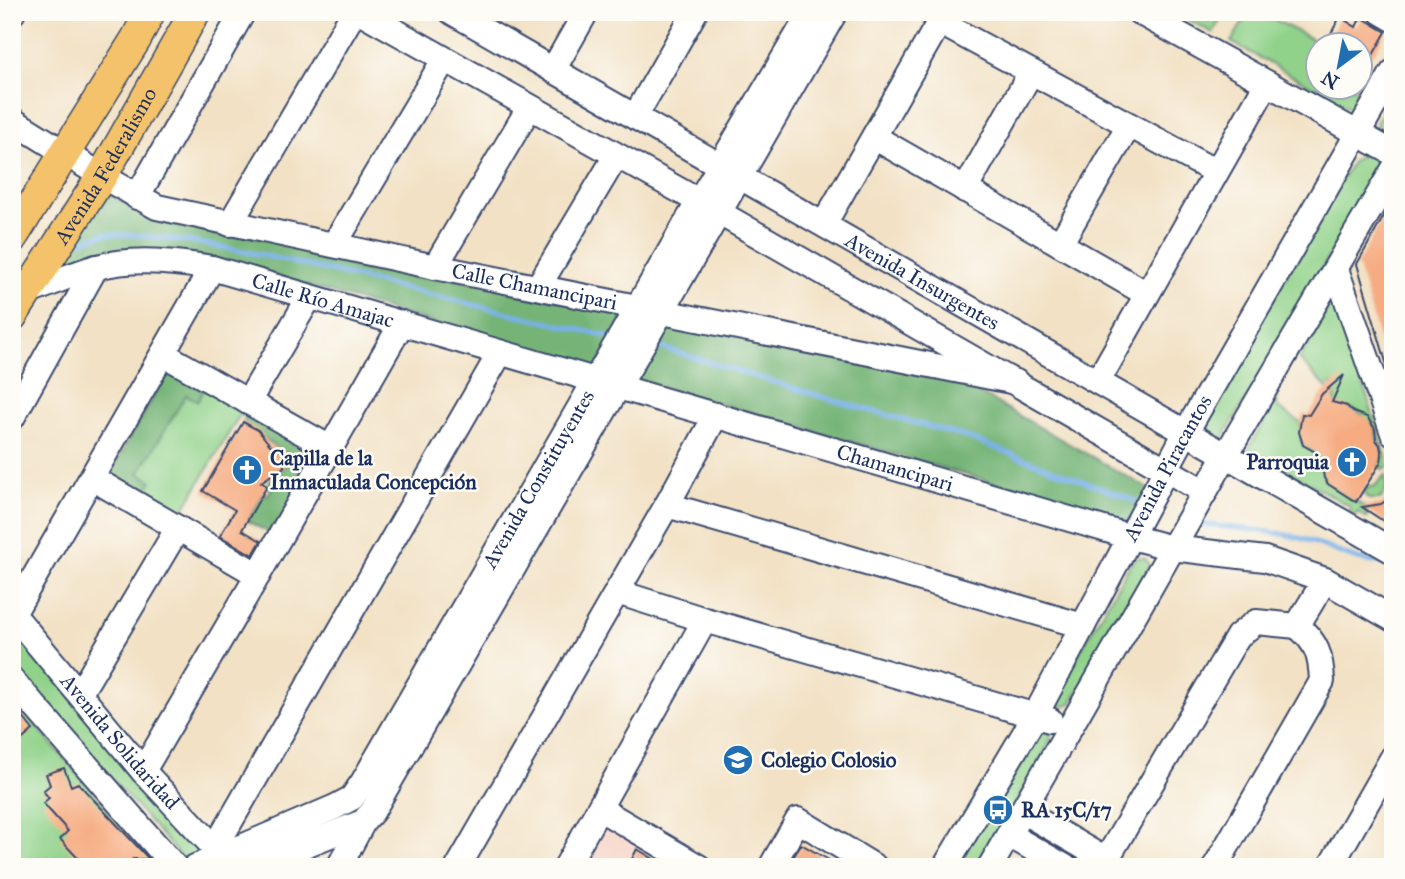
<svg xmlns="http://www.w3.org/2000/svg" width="1405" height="879" font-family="'IM FELL Great Primer',serif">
	<rect width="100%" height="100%" fill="#fdfcf7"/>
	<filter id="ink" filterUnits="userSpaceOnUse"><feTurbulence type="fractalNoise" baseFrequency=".0143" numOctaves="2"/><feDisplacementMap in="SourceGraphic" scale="14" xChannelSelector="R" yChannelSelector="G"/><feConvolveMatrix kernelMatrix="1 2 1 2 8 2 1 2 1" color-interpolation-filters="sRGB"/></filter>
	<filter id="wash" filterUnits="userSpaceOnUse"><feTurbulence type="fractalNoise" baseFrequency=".00686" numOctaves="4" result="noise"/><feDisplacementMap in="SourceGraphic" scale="28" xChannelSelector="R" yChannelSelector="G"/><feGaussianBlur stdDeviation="1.57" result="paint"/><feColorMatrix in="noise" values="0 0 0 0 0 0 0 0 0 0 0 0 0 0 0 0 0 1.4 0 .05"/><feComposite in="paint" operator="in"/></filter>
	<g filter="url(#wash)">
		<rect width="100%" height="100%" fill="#f2e1c4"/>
		<!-- built -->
		<path fill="#f6d2c5" d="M607,825L681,867H583Z"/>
		<!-- green -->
		<path fill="#91d28a" stroke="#568074" stroke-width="2" d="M1188,12H1224L1213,33L1185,18Z
			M1249,12H1260L1323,45L1318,46V88H1360V65L1376,73L1354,110L1231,42Z
			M1393,93V137L1389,138L1378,131L1376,123Z
			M1367,155L1375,159L1378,167L1375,177L1221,441L1199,427L1352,162L1359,156Z
			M1335,296L1387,459L1388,467L1383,469L1379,467C1381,461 1384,452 1380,445C1379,443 1377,443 1376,441C1375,437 1377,433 1375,430C1370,416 1349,406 1335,404V384H1330L1327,388L1299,359Z
			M170,369L242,411L180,515L109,474Z
			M1277,399L1278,408L1300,422L1301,442L1312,451L1314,447L1325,465L1324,478L1328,484L1367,508V518L1358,512L1355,515L1348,511L1351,510L1349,506L1260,455L1254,457L1246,453Z
			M1385,475C1387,486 1388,491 1380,499H1369L1364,494L1367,488L1375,486Z
			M1137,558H1145L1150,565L1071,704L1064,707L1055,702V695L1131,563Z
			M12,627L210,852L186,863L12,666Z
			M12,698L158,867H19L12,852Z
			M1040,727L1051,734L1050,742L979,867H955Z"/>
		<!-- forest -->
		<path fill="#74b476" stroke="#48726a" stroke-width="2" d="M108,193L146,214L626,314L596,371L232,263L172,250L136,252L57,275Z
			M668,323L958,381L1149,489L1129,522L635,379Z
			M170,369L204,389L198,401L186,395L139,473L152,481L144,494L109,474Z
			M248,411L317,451L273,535L249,522V518L263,493L268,495L271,489L267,486L275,472L285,467L283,457L285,454C269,444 259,431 243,422Z"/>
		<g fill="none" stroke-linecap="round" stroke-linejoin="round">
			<!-- stream -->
			<path stroke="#79b1e9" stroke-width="5" d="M81,241L104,234L134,235L193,242L262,255L611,337
				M656,346L829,399L966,437L1136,501
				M1203,524C1238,529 1276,530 1310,541C1341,552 1358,564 1393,563
				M12,845L22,867"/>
		</g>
		<g id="blocks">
			<!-- building -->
			<path fill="#f6ab80" d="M1340,17L1356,27L1361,17L1386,32L1373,55L1348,41L1345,46H1339L1328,39Z
				M1393,200V371L1389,372L1357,264Z
				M1344,375L1332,402L1347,406L1353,412L1367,417L1375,429L1376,440L1380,445L1382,455L1381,462L1356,502L1328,484L1324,478L1321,460L1317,453L1303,445L1299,432L1302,414L1309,415L1322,394Z
				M243,422L258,430L270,445L284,452V467L261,482L267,486L242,530L261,541L253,555L220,536L235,510L203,491Z
				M1393,496V514L1388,524L1362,507L1381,504Z
				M12,703L33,730L18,743L12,735Z
				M64,768L71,786L78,783L149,859H133L124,867H86L60,839L68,831L43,803L49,798L43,791L50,785L46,774Z
				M801,844L841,867H788Z
				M637,849L667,867H628Z"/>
		</g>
	</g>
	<g filter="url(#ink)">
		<use href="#blocks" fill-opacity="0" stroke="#3b4a6d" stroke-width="2"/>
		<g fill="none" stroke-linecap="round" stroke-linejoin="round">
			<!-- minor casing -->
			<g stroke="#3b4a6d" stroke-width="28">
				<g id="minor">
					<path d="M361,12L718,212L1205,492"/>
					<path id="s1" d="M452,12L1393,551"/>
					<path d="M1139,12L1393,153"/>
					<path d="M1381,12L1393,19"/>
					<path d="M12,13L13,12"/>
					<path d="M939,22L1216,172"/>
					<path d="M553,70L586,12"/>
					<path d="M635,117L695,12"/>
					<path id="s2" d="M12,120L102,176L157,207L435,267L1016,382"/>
					<path d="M874,137L1147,294"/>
					<path d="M965,190L1031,72"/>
					<path d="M137,197L243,12"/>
					<path d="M230,224L354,12"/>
					<path d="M824,224L945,12"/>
					<path d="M1060,244L1129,125"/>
					<path d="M334,245L444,60"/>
					<path d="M435,267L529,108"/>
					<path d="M1336,269L1393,433"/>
					<path d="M538,287L616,156"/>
					<path id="s3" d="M29,292C51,284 74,273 97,267C135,257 174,262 212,268L1131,537L1172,548L1265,559L1325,580L1393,619"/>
					<path d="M163,354L332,449"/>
					<path d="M1098,381L1267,83"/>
					<path d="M248,402L309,298"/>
					<path d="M12,418L96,267"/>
					<path d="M92,478L258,575"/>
					<path d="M667,505L1083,626"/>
					<path d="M617,592L705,620L1050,720"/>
					<path id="s4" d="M12,613L143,771L224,858"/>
					<path d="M13,614L212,268"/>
					<path d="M1297,626L1325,580"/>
					<path d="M12,680L175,867"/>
					<path d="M80,693L178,528"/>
					<path d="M143,771L258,575L402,323"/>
					<path d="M600,809L699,867"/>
					<path d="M1022,811L1106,860"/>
					<path d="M1009,835L1065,867"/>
					<path d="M215,848L500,353"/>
					<path id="s5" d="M195,867L335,807L352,798L363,782L699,201L811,12"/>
					<path d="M249,867L363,822L372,812L835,12"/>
					<path d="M339,867L363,822"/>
					<path d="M458,867L667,505L716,415"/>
					<path d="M566,867L705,620"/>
					<path d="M771,867L798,820L875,867"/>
					<path id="s6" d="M945,867L1035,716L1186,432L1393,72"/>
					<path d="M990,867L1226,455L1393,170"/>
					<path d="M1102,867L1238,636L1256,622L1297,626"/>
					<path d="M1215,867L1322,681C1321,656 1317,642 1297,626"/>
					<path d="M1330,867L1393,757"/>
				</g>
			</g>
			<!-- major casing -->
			<g stroke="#3b4a6d" stroke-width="33">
				<g id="major">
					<path d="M12,238L136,39L150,12"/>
					<path id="s7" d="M12,316L102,176L195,12"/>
				</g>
			</g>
			<!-- minor -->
			<use href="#minor" stroke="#fff" stroke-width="24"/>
			<!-- major -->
			<use href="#major" stroke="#f4c26a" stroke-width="30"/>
		</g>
	</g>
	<!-- icons -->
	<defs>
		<g id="church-disc" transform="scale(1.575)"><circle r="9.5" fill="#1f6fb2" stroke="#fdfcf7"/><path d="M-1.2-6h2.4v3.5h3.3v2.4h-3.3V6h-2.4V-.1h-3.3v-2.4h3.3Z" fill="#fff"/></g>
		<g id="school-disc" transform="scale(1.575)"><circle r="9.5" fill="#1f6fb2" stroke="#fdfcf7"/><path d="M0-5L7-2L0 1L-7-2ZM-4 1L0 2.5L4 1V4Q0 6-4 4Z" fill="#fff"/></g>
		<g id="bus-disc" transform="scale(1.575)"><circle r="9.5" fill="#1f6fb2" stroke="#fdfcf7"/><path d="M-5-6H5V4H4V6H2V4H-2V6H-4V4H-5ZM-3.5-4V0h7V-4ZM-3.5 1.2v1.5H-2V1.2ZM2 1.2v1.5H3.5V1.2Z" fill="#fff"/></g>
	</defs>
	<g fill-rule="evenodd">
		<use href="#church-disc" x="1352" y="462"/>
		<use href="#church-disc" x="247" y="470"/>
		<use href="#school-disc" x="738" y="760"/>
		<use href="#bus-disc" x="998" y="810"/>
	</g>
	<g text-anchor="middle" stroke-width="5" stroke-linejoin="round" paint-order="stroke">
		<!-- street labels -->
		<g font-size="21" fill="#1b2f5e" stroke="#fdfcf7">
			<text dy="7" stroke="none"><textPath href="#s7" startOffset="177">Avenida Federalismo</textPath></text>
			<text dy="7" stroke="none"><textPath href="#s1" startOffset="542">Avenida Insurgentes</textPath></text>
			<text dy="7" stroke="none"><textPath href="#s2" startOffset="555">Calle Chamancipari</textPath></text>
			<text dy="7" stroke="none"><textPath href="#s3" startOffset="304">Calle Río Amajac</textPath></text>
			<text dy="7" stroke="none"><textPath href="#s3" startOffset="900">Chamancipari</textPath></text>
			<text dy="7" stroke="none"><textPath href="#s6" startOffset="457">Avenida Piracantos</textPath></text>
			<text dy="7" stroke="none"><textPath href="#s5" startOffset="541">Avenida Constituyentes</textPath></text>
			<text dy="7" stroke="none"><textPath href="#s4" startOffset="168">Avenida Solidaridad</textPath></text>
		</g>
		<!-- poi labels -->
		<g font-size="21" font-weight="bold" fill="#1b2f5e" stroke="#fdfcf7" text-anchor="start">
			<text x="270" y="465">Capilla de la<tspan x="270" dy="24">Inmaculada Concepción</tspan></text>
			<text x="1329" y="469" text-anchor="end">Parroquia</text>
			<text x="761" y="767">Colegio Colosio</text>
			<text x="1021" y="817">RA 15C/17</text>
		</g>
	</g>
	<!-- margin -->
	<rect width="1405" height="879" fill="none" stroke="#fdfcf7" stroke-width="42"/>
	<!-- north arrow -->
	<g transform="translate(1339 66) rotate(212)"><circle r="33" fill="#fdfcf7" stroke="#a3aaba" stroke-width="2"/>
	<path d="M0-5L12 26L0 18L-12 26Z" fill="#1f6fb2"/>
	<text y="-10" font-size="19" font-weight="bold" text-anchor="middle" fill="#1b2f5e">N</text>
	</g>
</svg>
